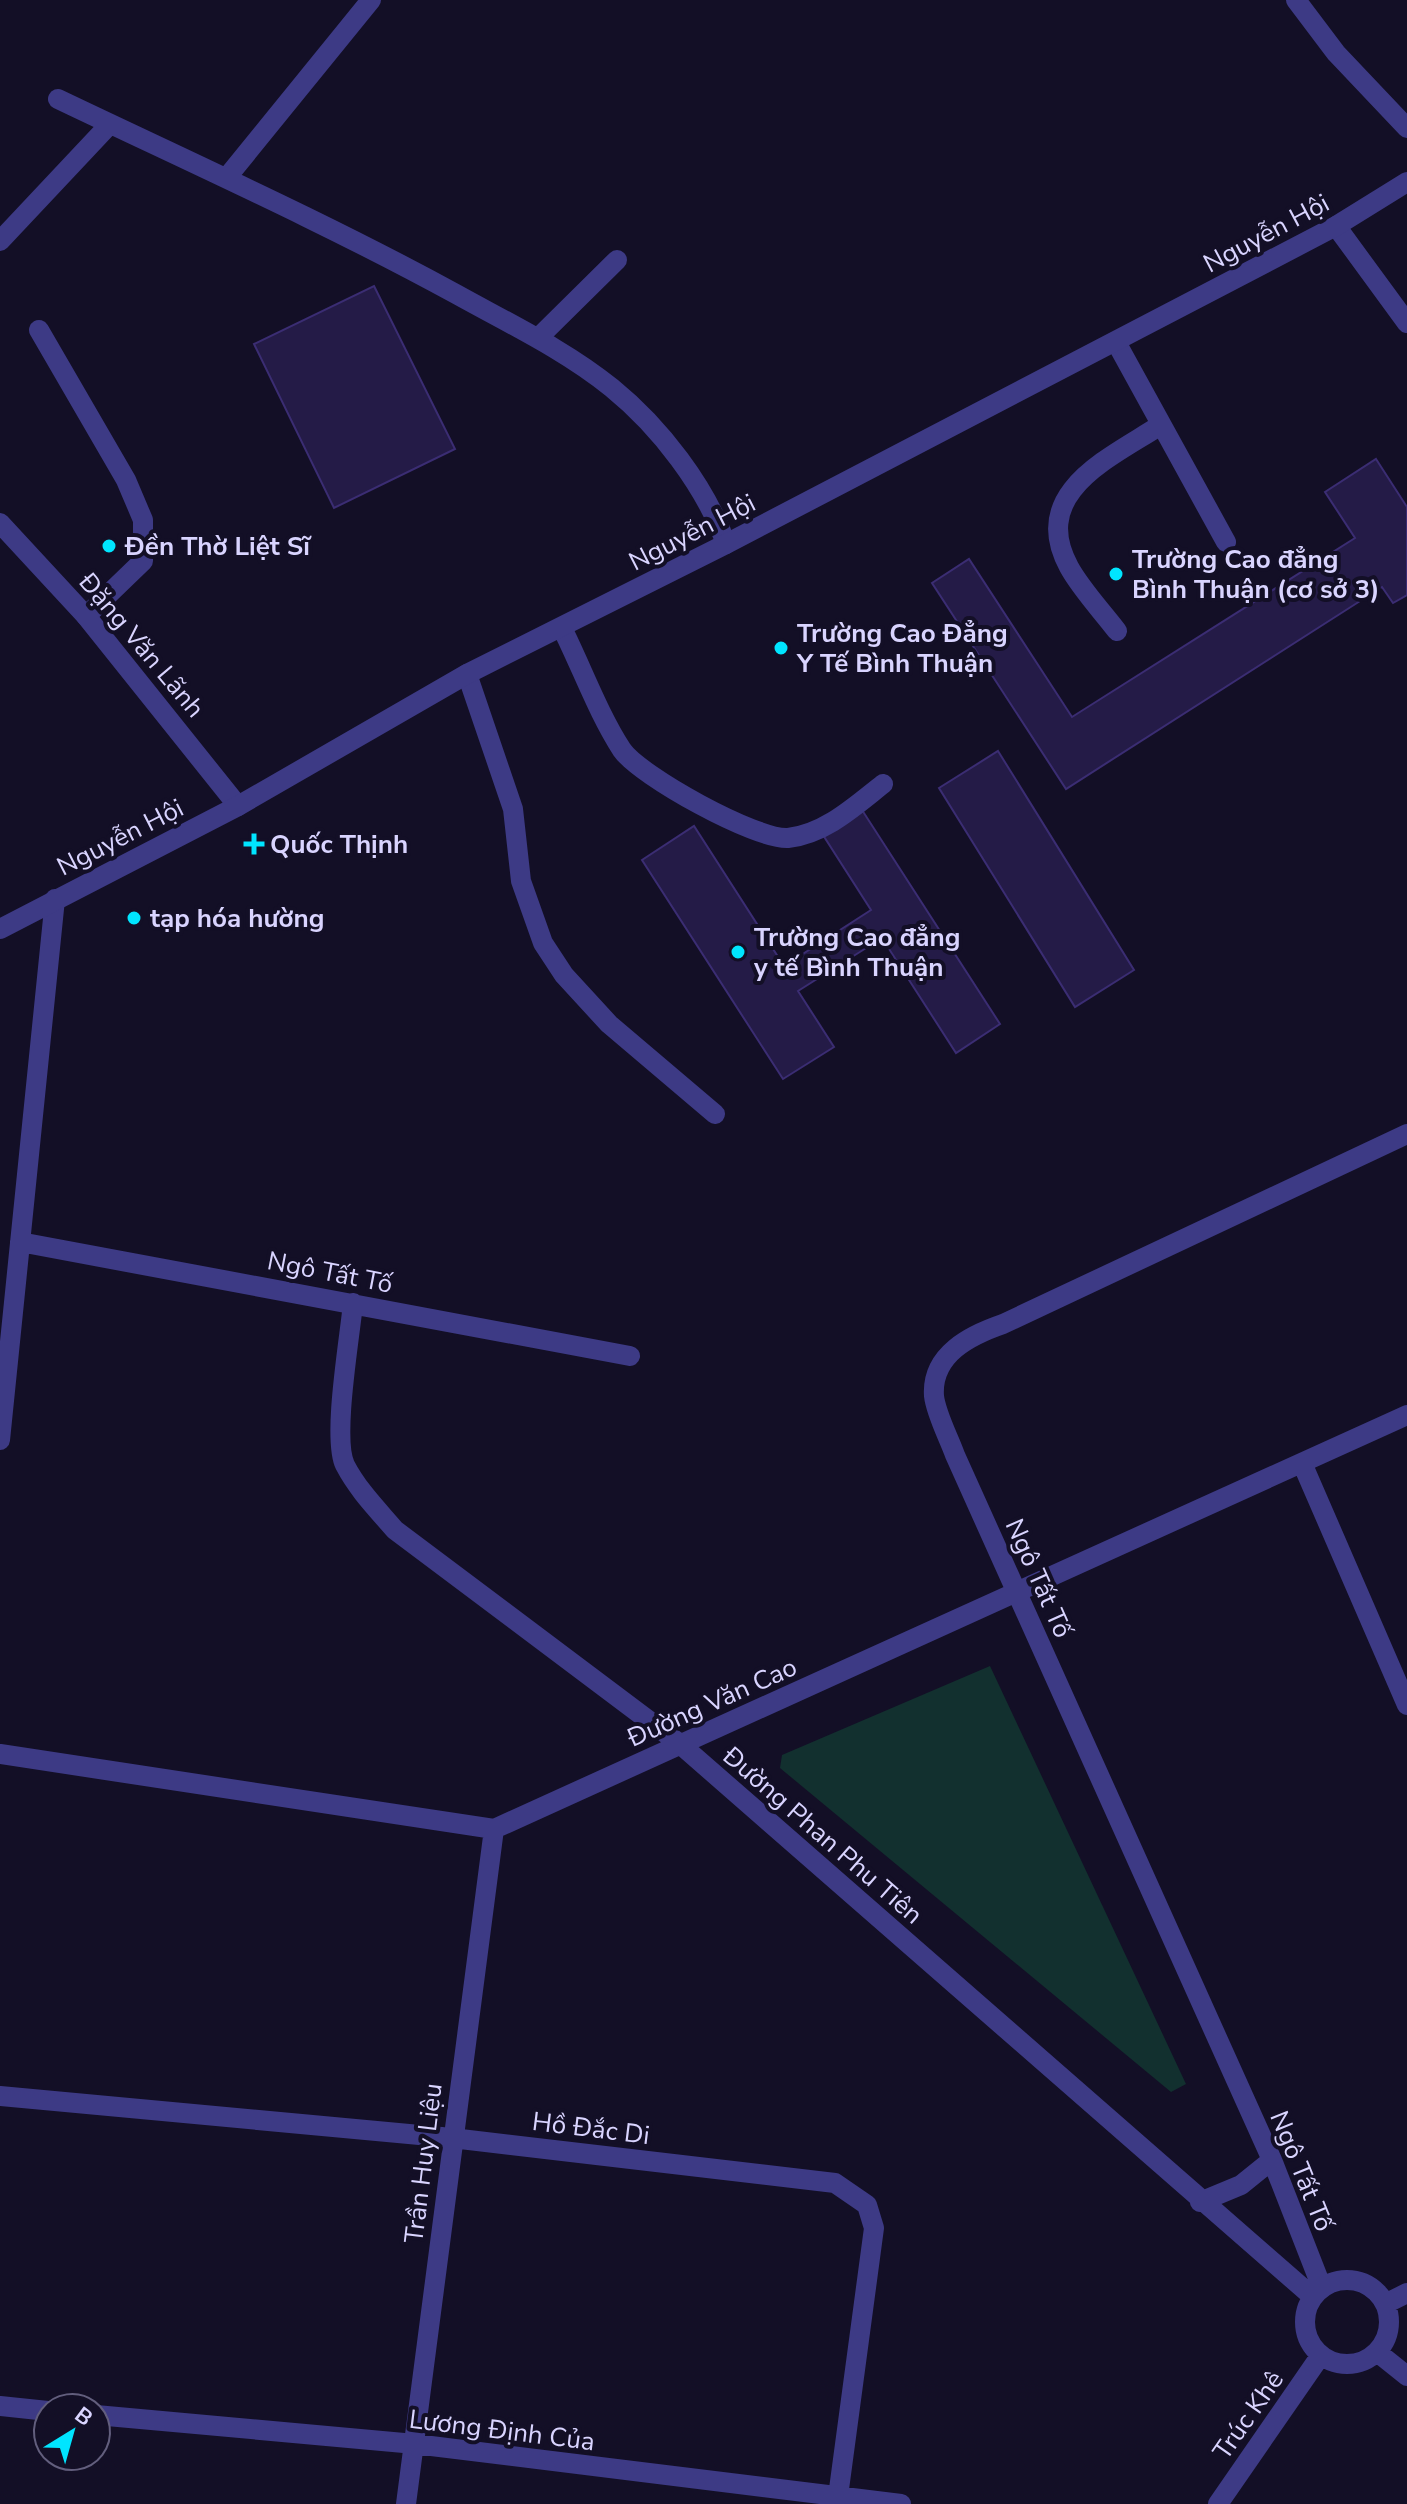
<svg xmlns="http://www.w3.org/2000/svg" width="1407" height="2504" font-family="'Nunito Sans',sans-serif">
	<rect width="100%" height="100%" fill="#130f26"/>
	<!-- green -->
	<path fill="#12302f" d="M990,1666L1186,2084L1171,2092L780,1768L782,1755Z"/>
	<!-- building -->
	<path fill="#241b47" stroke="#3b2d73" stroke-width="2" d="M374,286L455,449L334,508L254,344Z
		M1376,459L1407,507V595L1393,603L1382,587L1066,789L932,583L969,559L1072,717L1355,538L1325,492Z
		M998,751L1134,970L1075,1007L939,788Z
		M862,810L1000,1024L956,1053L882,938L798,991L834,1047L783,1079L642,860L694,826L784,966L871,910L823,835Z"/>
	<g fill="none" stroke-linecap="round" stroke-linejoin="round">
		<!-- service -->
		<path stroke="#3d3a85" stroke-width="20" d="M39,330L126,480L143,520V561L86,616
			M1116,342L1226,542
			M562,628C582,668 598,713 622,750C640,776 756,840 788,838C825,834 855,806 883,784
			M1117,631C1101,610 1081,589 1069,567C1029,493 1108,459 1159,426"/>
		<!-- minor -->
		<path stroke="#3d3a85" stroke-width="20" d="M1296,0L1336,53L1407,128
			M58,99C192,163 326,223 456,294C510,324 565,350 612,388C660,427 706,487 726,544
			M228,176L371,0
			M1336,226L1407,323
			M0,241L110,124
			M538,338L617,260
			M0,523L86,616L238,806
			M467,674L513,809L521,881L543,943L564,975L609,1024L715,1114
			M20,1242L630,1356
			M353,1303C350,1337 332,1438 345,1465C358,1490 377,1509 395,1530L680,1744L1313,2297
			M0,1440L55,899
			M1302,1463L1407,1705
			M0,1754L494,1829L1407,1415
			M0,2096L452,2138L835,2183L867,2205L874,2228L837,2504
			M1200,2202L1241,2185L1272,2160
			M1305 2322a42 42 0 1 1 84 0a42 42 0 1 1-84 0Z
			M1322,2288L1272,2160L955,1455C949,1438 936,1414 934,1396C931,1354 971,1335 1003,1324L1407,1134
			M1385,2304L1407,2293
			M1377,2352L1407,2376
			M0,2406L48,2411
			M96,2415L415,2444L901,2504
			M406,2504L494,1829
			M1218,2504L1321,2355"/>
		<!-- tertiary -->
		<path stroke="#3d3a85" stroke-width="20" d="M0,929L238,806L467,674L726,544L1336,226L1407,182"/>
	</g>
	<!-- markers -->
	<g fill="#00e5ff" stroke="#130f26" stroke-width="3">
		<circle cx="109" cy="546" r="8"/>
		<circle cx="1116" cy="574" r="8"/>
		<circle cx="781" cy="648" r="8"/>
		<path d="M250 832h8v8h8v8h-8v8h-8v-8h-8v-8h8z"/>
		<circle cx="134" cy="918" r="8"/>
		<circle cx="738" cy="952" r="8"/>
	</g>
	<g text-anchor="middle" stroke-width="8" stroke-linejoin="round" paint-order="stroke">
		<!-- street labels -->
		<g font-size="26" fill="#d9d4ff" stroke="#130f26">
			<text transform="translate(1266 233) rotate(-28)" y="9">Nguyễn Hội</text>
			<text transform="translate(692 532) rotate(-27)" y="9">Nguyễn Hội</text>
			<text transform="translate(142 645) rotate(50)" y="9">Đặng Văn Lãnh</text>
			<text transform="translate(120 837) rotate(-27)" y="9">Nguyễn Hội</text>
			<text transform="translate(330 1272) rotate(11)" y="9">Ngô Tất Tố</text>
			<text transform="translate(1039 1578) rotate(66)" y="9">Ngô Tất Tố</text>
			<text transform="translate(712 1702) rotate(-24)" y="9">Đường Văn Cao</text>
			<text transform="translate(823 1835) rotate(41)" y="9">Đường Phan Phu Tiên</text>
			<text transform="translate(591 2128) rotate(7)" y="9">Hồ Đắc Di</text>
			<text transform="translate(423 2163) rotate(-83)" y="9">Trần Huy Liệu</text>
			<text transform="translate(1302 2171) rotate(68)" y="9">Ngô Tất Tố</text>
			<text transform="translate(1248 2415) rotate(-55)" y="9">Trúc Khê</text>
			<text transform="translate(502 2430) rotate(7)" y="9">Lương Định Của</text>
		</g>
		<!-- poi labels -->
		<g font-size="26" font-weight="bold" fill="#d9d4ff" stroke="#130f26" text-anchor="start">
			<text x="125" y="555">Đền Thờ Liệt Sĩ</text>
			<text x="1132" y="568">Trường Cao đẳng<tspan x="1132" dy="30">Bình Thuận (cơ sở 3)</tspan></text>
			<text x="797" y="642">Trường Cao Đẳng<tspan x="797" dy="30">Y Tế Bình Thuận</tspan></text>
			<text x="270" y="853">Quốc Thịnh</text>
			<text x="150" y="927">tạp hóa hường</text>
			<text x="754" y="946">Trường Cao đẳng<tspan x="754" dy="30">y tế Bình Thuận</tspan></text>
		</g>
	</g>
	<!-- north arrow -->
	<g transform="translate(72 2432) rotate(37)"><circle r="38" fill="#130f26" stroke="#625e7d" stroke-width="2"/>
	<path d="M0-6L14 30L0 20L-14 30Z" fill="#00e5ff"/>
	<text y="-12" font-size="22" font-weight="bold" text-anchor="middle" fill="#d9d4ff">B</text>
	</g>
</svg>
